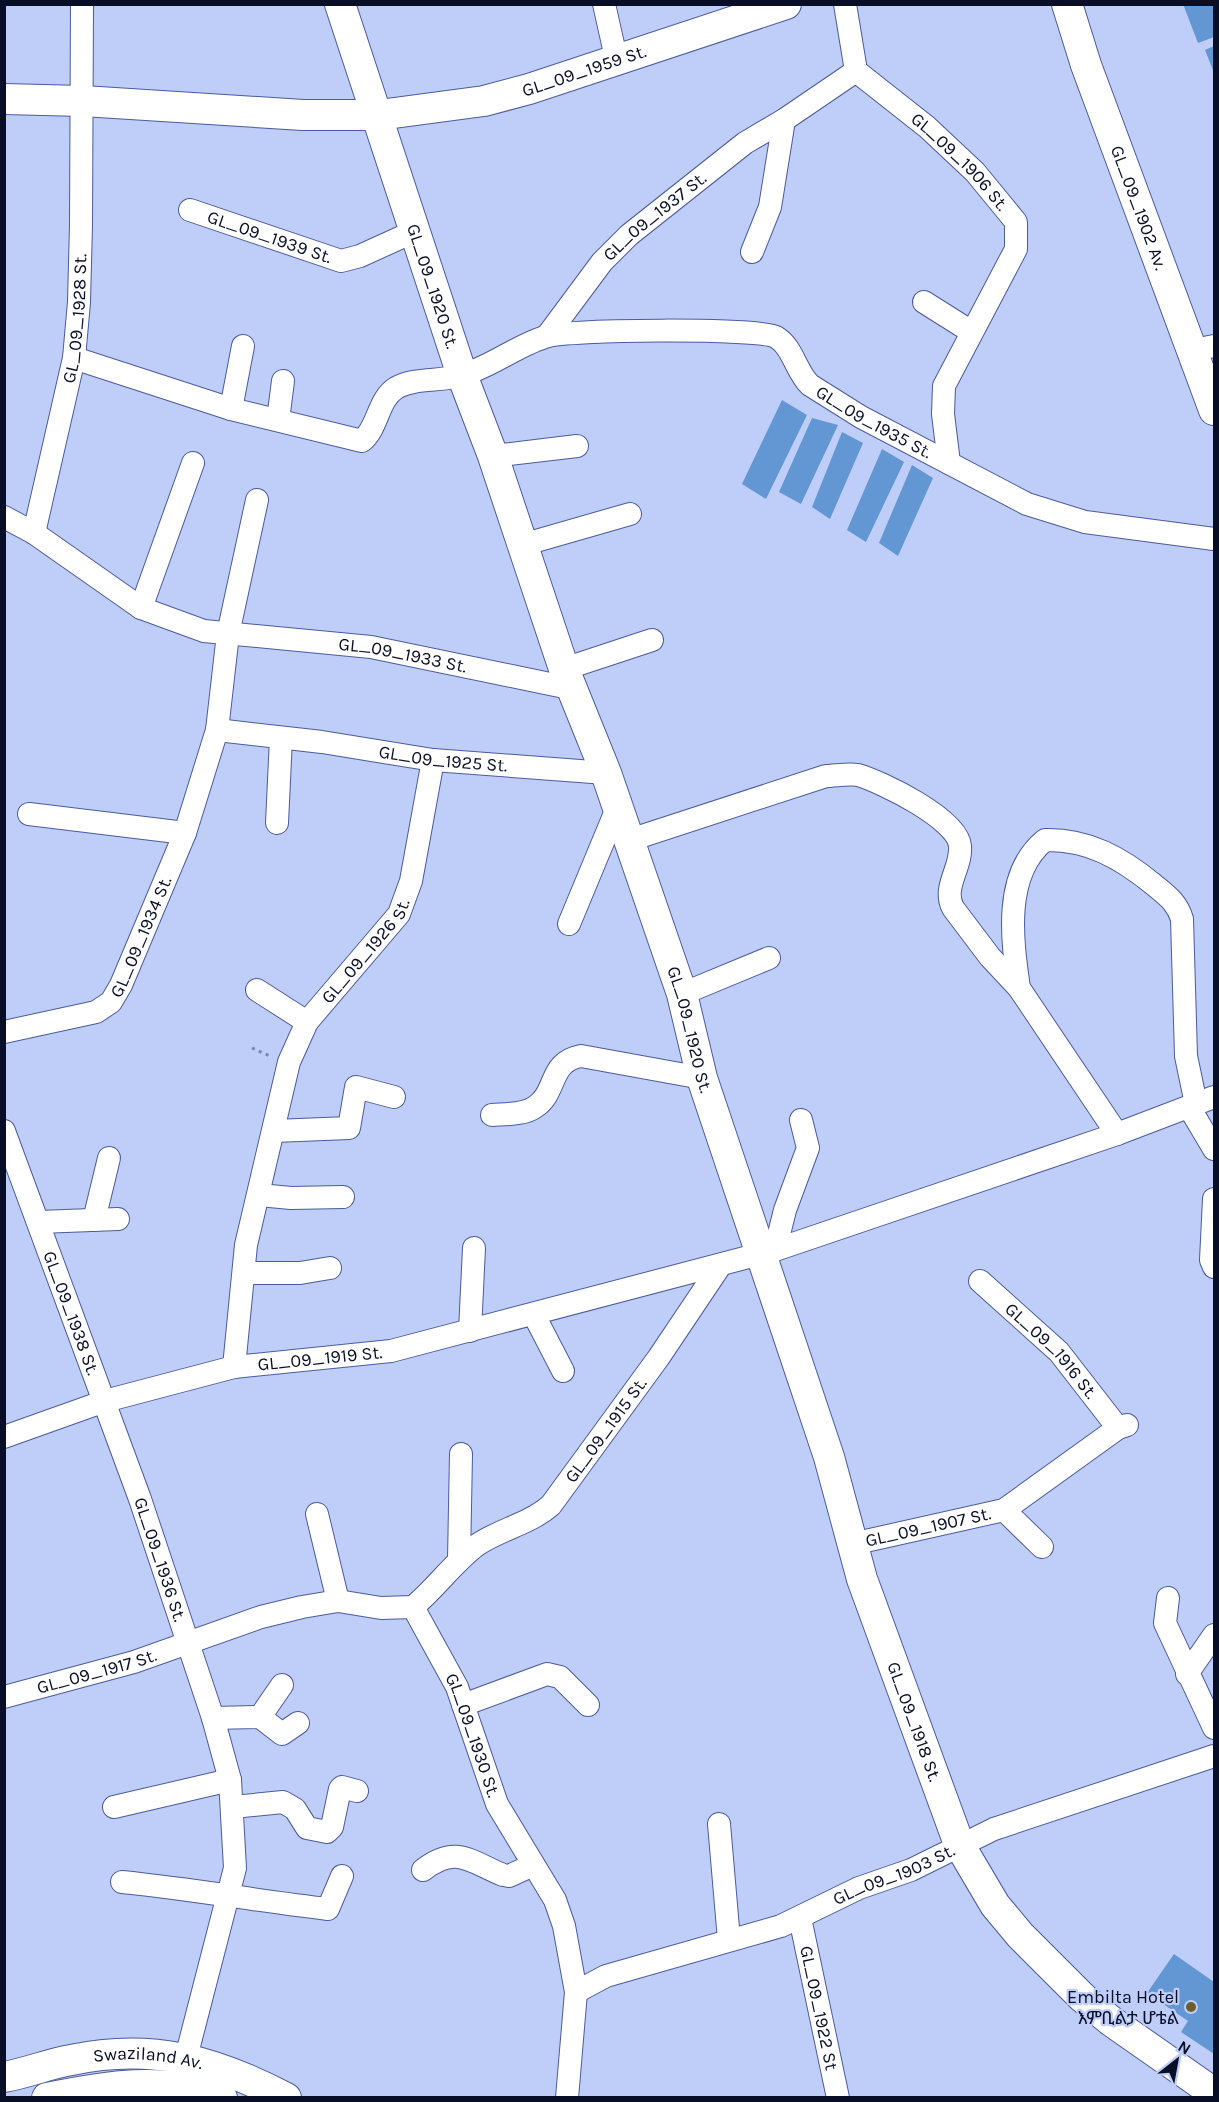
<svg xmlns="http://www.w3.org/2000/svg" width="1219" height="2102" font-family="Karla,'Noto Sans Ethiopic',sans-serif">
	<rect width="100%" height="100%" fill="#bfcdf9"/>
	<!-- building -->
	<path fill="#6297d3" d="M1183,4H1214V37L1198,43Z
		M1214,46V73L1205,50Z
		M782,400L807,415L766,499L742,484Z
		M812,418L838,425L801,504L779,492Z
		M842,432L863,443L830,519L812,507Z
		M882,449L904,462L866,542L847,530Z
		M912,465L933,478L898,556L879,543Z
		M1174,1954L1214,1982V2054L1181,2032L1188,2021L1147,1993Z"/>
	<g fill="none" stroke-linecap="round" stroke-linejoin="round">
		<!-- minor casing -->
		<g stroke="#4b5b9c" stroke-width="24">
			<g id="minor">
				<path d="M604,4L617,62"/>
				<path id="s1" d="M845,4L856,71L927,127L975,172L1016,222V249L944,386L943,414L949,463"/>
				<path id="s2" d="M190,210L341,261L360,256L415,231"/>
				<path d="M752,252L770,207L784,120"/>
				<path d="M924,302L970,331"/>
				<path id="s3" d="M547,336L602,262L629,235L745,143L784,120L856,71"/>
				<path d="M1194,350L1214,346"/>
				<path id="s4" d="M74,358L231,409L362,441C378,428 378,399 396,388C415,377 442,382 462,375C491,367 516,346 545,337C566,329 760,328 776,337C793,347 796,372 810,385L861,417L1027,504L1085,522L1214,539"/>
				<path d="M231,409L243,346"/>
				<path d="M278,420L283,381"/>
				<path d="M493,456L577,446"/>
				<path id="s5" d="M4,517L34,533L141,608L204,631L371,647L574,689"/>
				<path id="s6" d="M34,533L74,358L79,302L81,225L82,4"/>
				<path d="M522,545L630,514"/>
				<path d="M141,608L193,463"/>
				<path d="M564,669L652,640"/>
				<path id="s7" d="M217,730L322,742L433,760L606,773"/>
				<path d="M29,814L185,833"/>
				<path d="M277,823L281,738"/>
				<path d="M630,840L826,776C835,776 848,773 858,775C882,782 958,819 960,846C962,868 942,887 953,908L990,957L1019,988L1117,1134"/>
				<path d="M569,924L618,806"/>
				<path d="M1019,988C1012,940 1003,874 1045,840C1088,839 1121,858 1153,884C1166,895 1177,902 1182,919L1186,1056L1196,1104"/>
				<path d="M257,990L307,1022"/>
				<path d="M682,994L769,958"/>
				<path id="s8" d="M4,1032L96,1012L111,1002L121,985L185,833L217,730L228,634L257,500"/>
				<path d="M1189,1107L1214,1149"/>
				<path d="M492,1115C505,1114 524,1115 535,1107C558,1092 548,1062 581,1056L702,1078"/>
				<path id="s9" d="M4,1131L140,1499L213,1718L230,1780L235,1868L182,2073"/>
				<path d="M274,1131L349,1128L356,1087L394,1097"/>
				<path d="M259,1195L291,1198L343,1197"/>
				<path d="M1214,1199L1211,1260L1214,1267"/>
				<path d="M94,1220L109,1158"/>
				<path d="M39,1222L118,1219"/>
				<path d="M775,1250L785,1210L808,1148L801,1120"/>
				<path d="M245,1273H300L330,1268"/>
				<path id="s10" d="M980,1281L1059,1352L1118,1428"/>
				<path d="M534,1315L563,1371"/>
				<path d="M470,1331L474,1248"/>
				<path id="s11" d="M234,1367L246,1245L289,1062L307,1022L399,914L411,881L433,760"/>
				<path id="s12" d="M4,1437L105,1401L234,1367L391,1351L775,1250L1117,1134L1214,1097"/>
				<path d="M1004,1510L1042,1547"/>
				<path d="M317,1514L338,1601"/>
				<path id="s13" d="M852,1544L1004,1510L1118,1428L1127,1425"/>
				<path d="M459,1560L461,1454"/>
				<path d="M1168,1598L1165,1623L1214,1728"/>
				<path id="s14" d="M413,1607L457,1687L497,1804L555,1900L564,1926L576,1992L567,2098"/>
				<path d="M1187,1674L1214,1635"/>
				<path id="s15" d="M4,1697L134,1662L261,1617L302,1607L338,1601L381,1608L413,1607C436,1588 453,1563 477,1545C500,1529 530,1524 551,1505L659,1357L720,1266"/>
				<path d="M463,1705L547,1674L560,1677L588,1705"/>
				<path d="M260,1717L282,1685"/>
				<path d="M213,1718L260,1717L282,1734L298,1723"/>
				<path d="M114,1807L230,1780"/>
				<path d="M233,1807L283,1802L295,1809L307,1828L327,1832L332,1827L340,1789L342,1787L357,1791"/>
				<path d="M719,1824L729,1940"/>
				<path d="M423,1870C456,1844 471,1862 503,1875L509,1876L533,1865"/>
				<path d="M122,1882C191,1889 259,1901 328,1909L342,1876"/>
				<path id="s16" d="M800,1918L838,2098"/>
				<path id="s17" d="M576,1992L606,1976L781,1926L859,1888L911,1870L994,1829L1214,1756"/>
			</g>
		</g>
		<!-- major casing -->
		<g stroke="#4b5b9c" stroke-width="32">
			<g id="major">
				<path id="s18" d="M340,4L462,375L493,456L564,669L606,773L682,994L702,1078L829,1457L862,1579L959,1844L995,1905L1020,1935L1082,1997L1111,2021L1214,2093"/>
				<path id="s19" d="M1067,4L1086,65L1214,410"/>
				<path id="s20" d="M4,99L83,101L303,115H379L484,101L529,89L786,4"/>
				<path id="s21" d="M4,2077C27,2073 48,2064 71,2060C151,2043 214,2060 286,2098"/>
				<path d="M47,2098C106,2086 163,2076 222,2098"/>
			</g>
		</g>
		<!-- path -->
		<path stroke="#7a85aa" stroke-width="3" stroke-dasharray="3 4.5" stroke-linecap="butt" d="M252,1048L270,1056"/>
		<!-- minor -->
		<use href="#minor" stroke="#fff" stroke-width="22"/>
		<!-- major -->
		<use href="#major" stroke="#fff" stroke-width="30"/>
	</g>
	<!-- markers -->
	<circle fill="#6e5e2b" stroke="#bfcdf9" stroke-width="2" cx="1191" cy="2007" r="6"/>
	<g text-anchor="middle" stroke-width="4.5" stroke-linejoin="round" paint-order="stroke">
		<!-- street labels -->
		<g font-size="18" fill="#090e27" stroke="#bfcdf9">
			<text dy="6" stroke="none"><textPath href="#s20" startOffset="586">GL_09_1959 St.</textPath></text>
			<text dy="6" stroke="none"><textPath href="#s1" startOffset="206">GL_09_1906 St.</textPath></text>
			<text dy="6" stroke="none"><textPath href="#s19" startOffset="216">GL_09_1902 Av.</textPath></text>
			<text dy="6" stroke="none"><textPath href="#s3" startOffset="162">GL_09_1937 St.</textPath></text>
			<text dy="6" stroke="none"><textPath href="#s2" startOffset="84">GL_09_1939 St.</textPath></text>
			<text dy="6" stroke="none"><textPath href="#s18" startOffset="297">GL_09_1920 St.</textPath></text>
			<text dy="6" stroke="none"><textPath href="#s6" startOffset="219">GL_09_1928 St.</textPath></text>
			<text dy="6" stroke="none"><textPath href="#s4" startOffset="888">GL_09_1935 St.</textPath></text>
			<text dy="6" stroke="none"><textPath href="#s5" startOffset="432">GL_09_1933 St.</textPath></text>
			<text dy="6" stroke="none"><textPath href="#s7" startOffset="228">GL_09_1925 St.</textPath></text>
			<text dy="6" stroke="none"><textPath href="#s8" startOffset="184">GL_09_1934 St.</textPath></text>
			<text dy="6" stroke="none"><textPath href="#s11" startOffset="447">GL_09_1926 St.</textPath></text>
			<text dy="6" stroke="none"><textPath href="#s18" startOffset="1084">GL_09_1920 St.</textPath></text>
			<text dy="6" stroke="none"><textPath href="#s9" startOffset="194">GL_09_1938 St.</textPath></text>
			<text dy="6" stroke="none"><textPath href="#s10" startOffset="100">GL_09_1916 St.</textPath></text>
			<text dy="6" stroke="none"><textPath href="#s12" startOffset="327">GL_09_1919 St.</textPath></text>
			<text dy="6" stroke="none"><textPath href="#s15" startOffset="690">GL_09_1915 St.</textPath></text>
			<text dy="6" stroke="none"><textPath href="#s13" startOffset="78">GL_09_1907 St.</textPath></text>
			<text dy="6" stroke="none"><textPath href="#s9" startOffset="456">GL_09_1936 St.</textPath></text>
			<text dy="6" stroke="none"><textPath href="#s15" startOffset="96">GL_09_1917 St.</textPath></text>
			<text dy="6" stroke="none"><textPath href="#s18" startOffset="1812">GL_09_1918 St.</textPath></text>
			<text dy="6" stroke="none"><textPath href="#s14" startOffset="142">GL_09_1930 St.</textPath></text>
			<text dy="6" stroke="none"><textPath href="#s17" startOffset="340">GL_09_1903 St.</textPath></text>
			<text dy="6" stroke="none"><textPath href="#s16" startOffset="92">GL_09_1922 St</textPath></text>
			<text dy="6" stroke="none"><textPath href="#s21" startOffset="147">Swaziland Av.</textPath></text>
		</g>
		<!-- poi labels -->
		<g font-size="18" fill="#090e27" stroke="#bfcdf9" text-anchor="end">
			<text x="1179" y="2003">Embilta Hotel<tspan x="1179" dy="21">እምቢልታ ሆቴል</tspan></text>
		</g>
	</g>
	<!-- border -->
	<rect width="1219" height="2102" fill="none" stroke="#090e27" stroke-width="12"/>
	<!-- north arrow -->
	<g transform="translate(1177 2060) rotate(31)" stroke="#bfcdf9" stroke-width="4.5" paint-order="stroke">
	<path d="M0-4.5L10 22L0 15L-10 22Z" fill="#090e27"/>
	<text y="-9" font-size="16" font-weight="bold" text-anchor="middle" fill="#090e27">N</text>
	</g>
</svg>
